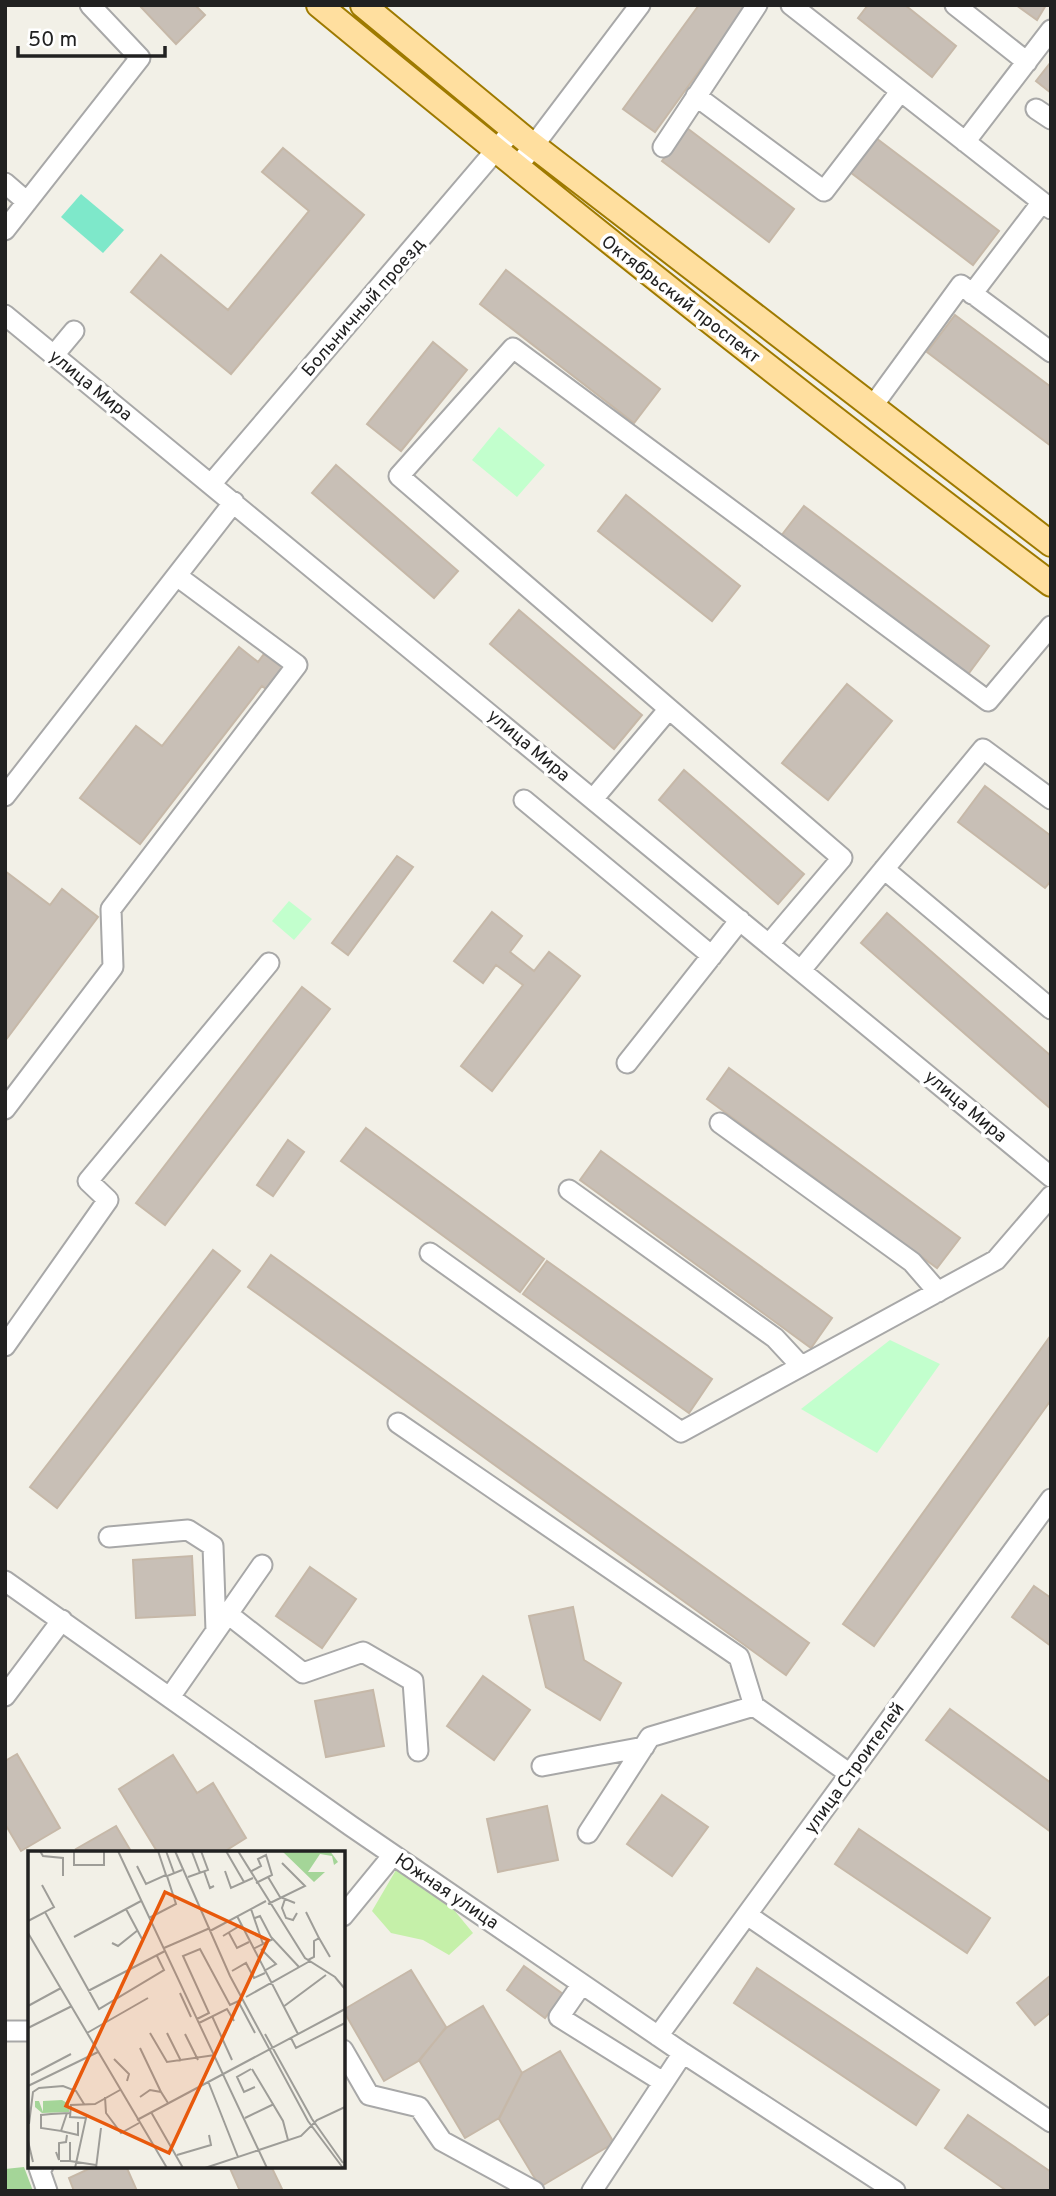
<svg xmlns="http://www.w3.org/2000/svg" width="1056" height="2196" font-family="Overpass,sans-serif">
	<rect width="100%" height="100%" fill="#f2f0e7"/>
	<!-- grass -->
	<path fill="#c5f0a9" d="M396,1870L454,1910L473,1933L449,1955L423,1940L391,1933L372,1911Z"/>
	<!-- forest -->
	<path fill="#a4d598" d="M24,2167L33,2191H5V2169Z"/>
	<!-- park -->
	<path fill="#c2ffcd" d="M499,427L545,465L517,497L472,460Z
		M289,901L312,919L294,940L272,921Z
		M890,1340L940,1364L877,1453L801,1409Z"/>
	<!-- pitch -->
	<path fill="#7ee8ca" d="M81,194L124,230L103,253L61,217Z"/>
	<!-- building -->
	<path fill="#c8bfb6" stroke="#c6b8a8" stroke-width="2" d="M139,5H195L205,15L176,44Z
		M699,5H747L655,132L623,109Z
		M868,5H905L956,46L932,77L858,18Z
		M1016,5H1046L1037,20Z
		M1051,62V93L1036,81Z
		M687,128L794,209L769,242L662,161Z
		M876,138L999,231L973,265L850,172Z
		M283,148L364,215L231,374L131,292L161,255L228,310L309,211L262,172Z
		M506,270L660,389L634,423L480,304Z
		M955,315L1051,387V446L927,352Z
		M433,342L467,370L401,451L367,424Z
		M336,465L458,571L434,598L312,493Z
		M626,495L740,586L712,621L598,531Z
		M804,506L989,646L966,677L781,536Z
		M519,610L642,715L614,749L490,644Z
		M239,647L258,662L264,654L283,668L266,689L262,686L140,844L80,798L136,726L162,746Z
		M847,684L892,721L828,800L782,763Z
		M684,770L804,874L778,904L659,800Z
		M985,786L1051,836V881L1045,888L958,822Z
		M397,856L413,867L348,955L332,943Z
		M5,871L50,905L62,889L98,917L5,1041Z
		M492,912L522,936L510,952L534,971L549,952L580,976L492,1091L461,1066L523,985L496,965L483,983L454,961Z
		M887,913L1051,1056V1109L861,943Z
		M302,987L330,1009L165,1225L136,1203Z
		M729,1068L960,1238L937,1268L707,1099Z
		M366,1128L544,1259L520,1292L341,1161Z
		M288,1140L304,1152L273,1196L257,1185Z
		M601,1151L832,1318L811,1348L580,1180Z
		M213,1250L240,1271L57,1508L30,1487Z
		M271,1255L809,1643L786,1675L248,1287Z
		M547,1261L712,1379L689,1413L523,1294Z
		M1051,1335V1400L874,1646L843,1624Z
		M192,1556L195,1615L136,1618L133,1560Z
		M310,1567L356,1599L322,1648L276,1616Z
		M1034,1586L1051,1598V1646L1012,1617Z
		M573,1607L584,1660L621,1683L600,1720L546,1687L529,1616Z
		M483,1676L530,1710L494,1760L447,1726Z
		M373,1690L384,1746L326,1757L315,1701Z
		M950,1709L1051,1783V1832L926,1740Z
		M17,1754L60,1828L21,1851L5,1824V1761Z
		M173,1755L197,1793L213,1783L246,1838L222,1853H158L119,1789Z
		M662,1795L708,1827L672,1876L627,1844Z
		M547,1806L558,1860L498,1872L487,1819Z
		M116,1826L132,1853H79L76,1849Z
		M859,1829L990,1918L967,1953L835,1864Z
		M524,1966L563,1994L545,2018L507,1990Z
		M757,1968L939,2090L916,2125L734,2003Z
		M411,1970L446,2027L420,2060L384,2081L343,2010Z
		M1051,1975V2012L1035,2025L1017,2003Z
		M483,2006L522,2073L499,2118L465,2138L419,2060L446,2028Z
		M560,2051L614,2143L540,2187L499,2119L522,2073Z
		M968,2115L1051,2172V2191H1007L945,2148Z
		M95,2166H126L137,2191H74L69,2178Z
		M229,2166H271L283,2191H240Z"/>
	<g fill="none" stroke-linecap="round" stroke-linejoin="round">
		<!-- minor casing -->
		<g stroke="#a8a8a8" stroke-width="23">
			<path id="minor" d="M791,5L1051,209
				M955,5L1027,62
				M696,96L824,191L900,92
				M1036,109L1051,119
				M965,142L1051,30
				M663,147L757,5
				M525,157L640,5
				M5,183L27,202
				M5,230L140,58L90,5
				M972,294L1042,202
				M5,315L1051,1177
				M54,355L74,331
				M872,407L961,285L1051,352
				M212,483L513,130
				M5,796L234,502
				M593,799L668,710
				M524,800L712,956
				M884,869L1051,1009
				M769,944L842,858L399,476L513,348L988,701L1051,626
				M801,970L983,749L1051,799
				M627,1063L740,920
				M5,1109L113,967L111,909L297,665L177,576
				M720,1123L912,1262L938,1292
				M569,1190L775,1338L801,1366
				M430,1253L681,1432L996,1260L1051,1196
				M5,1346L108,1200L88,1181L269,963
				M398,1423L739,1657L754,1706
				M109,1537L188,1530L213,1546L216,1631
				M5,1581L351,1826L683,2053L895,2191
				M228,1614L303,1673L363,1652L413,1681L418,1751
				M5,1696L62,1620
				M170,1697L262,1565
				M542,1766L644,1747
				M588,1833L650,1737L754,1706L850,1774
				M747,1915L1051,2122
				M343,1916L393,1855
				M582,1984L559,2017L663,2082
				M5,2031H30
				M658,2036L1051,1499
				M343,2050L369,2095L419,2107L442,2141L534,2191
				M43,2166L39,2168L47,2191
				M592,2191L683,2053"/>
		</g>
		<!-- major casing -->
		<g stroke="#9e7a00" stroke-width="28">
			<path id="major" d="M319,5C559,203 802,397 1051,584
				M363,5L525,139L1051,544"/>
		</g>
		<!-- minor -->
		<use href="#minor" stroke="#fff" stroke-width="19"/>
		<!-- major -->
		<use href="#major" stroke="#ffdf9f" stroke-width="24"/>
	</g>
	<g text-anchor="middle" stroke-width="7" stroke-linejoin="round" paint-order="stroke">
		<!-- street labels -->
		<g font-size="18" fill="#212121" stroke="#fff">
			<text transform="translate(681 299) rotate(38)" y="6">Октябрьский проспект</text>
			<text transform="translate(363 307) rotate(-49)" y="6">Больничный проезд</text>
			<text transform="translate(91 385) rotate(39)" y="6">улица Мира</text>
			<text transform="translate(529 745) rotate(40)" y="6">улица Мира</text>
			<text transform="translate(966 1106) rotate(40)" y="6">улица Мира</text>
			<text transform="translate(854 1768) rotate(-54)" y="6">улица Строителей</text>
			<text transform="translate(447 1891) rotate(34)" y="6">Южная улица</text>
		</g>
	</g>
	<!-- overview -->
	<g transform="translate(28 1851)">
		<rect width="317" height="317" fill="#f2f0e7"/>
		<path d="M254,0H302L310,11L306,14L304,5L292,3L280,21H297L286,31ZM34,249L41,253V261L14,262L7,256V250H11L15,261V250Z" fill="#a4d598"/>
		<path fill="none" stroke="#9e9d98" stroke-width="2" d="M12,0L15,5L35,7V25M46,0V14H76V0M90,0L239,317M138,0L146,22M147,0L202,125L280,270L315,317M198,0L216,31M210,0L277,107L307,126L317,138M164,1L172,22M109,15L118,33L138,24L130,0M176,20L182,37L186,35M197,20L203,37L225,27M222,21L233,15L230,8L238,4L244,24L228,32M160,26L180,19L173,0M240,26L252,46L267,52M14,34L26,56L17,61M257,48L254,57L258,67L265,69L269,62M240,53L277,35L254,12M98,58L114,88M223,58L235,93M278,61L291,87L286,90V106L280,109M209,65L270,183M121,67L148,53L139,25L154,19M227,67L232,65L243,86L271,116M0,70L17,61L71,158L136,119L129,105M182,80L238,50M0,82L139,317M201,82L209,97L221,91M195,85L213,74M46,86L113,50M291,87L302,106M84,92L90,95L110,79M136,97L182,77M225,98L245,88M233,98L248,113L236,120M204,120L218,112L226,127L237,122M60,140L137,100M152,142L163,166M218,146L282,110M210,150L227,182M0,155L33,137M255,156L298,124M184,165L204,209M169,168L181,162L155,105L172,98L202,154L215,148M171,172L199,158L206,170M0,177L44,155M59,182L120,147M122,182L139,211L187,204M139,182L153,210M157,183L170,209M237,183L284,268L315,312M263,187L268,197L317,172M112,197L133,241M86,208L101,223L99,230M223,218L209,226L216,241L227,236M224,218L255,270L260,289M3,224L43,203M180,230L210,306M0,235L70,201M77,246L78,262L93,282L111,272M112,246L122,239L133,241L140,252M123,261L155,317M39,262L33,280L13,277V264L23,263L42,262M217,267L246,253M109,269L317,158M1,273L5,241L11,237L35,235L48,240L56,253M33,280L50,284V271M0,290L5,311M28,301L31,309V292L38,291L39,284M149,304L183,294L181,284M32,310H42V291M42,310L68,314M47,317L58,267L42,266L43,254L67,253L92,239M68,317L73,277M177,317L273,285L289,269L317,256"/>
		<path fill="#e8590c" fill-opacity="0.15" stroke="#e8590c" stroke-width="3.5" d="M137,41L240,89L141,302L38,255Z"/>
		<rect width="317" height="317" fill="none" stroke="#212121" stroke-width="3.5"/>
	</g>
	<!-- border -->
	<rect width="1056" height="2196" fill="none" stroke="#212121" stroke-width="14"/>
	<!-- scale -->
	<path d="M18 46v10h147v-10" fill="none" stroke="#212121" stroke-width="3.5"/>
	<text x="28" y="46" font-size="21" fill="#212121" stroke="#ffffff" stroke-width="5" paint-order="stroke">50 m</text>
</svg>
